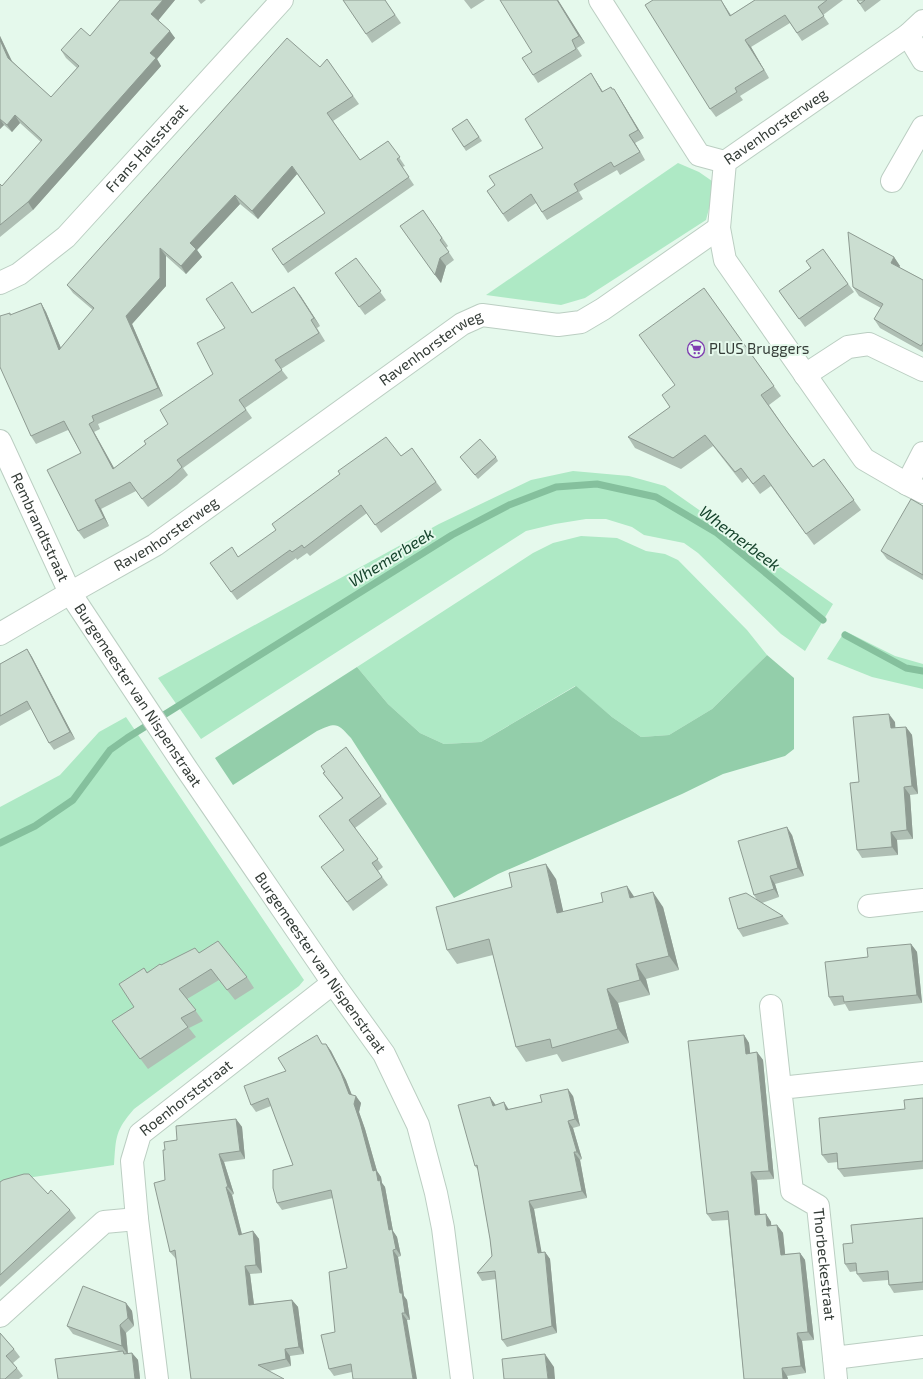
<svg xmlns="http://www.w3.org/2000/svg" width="923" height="1379" font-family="'Exo 2',sans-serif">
	<rect width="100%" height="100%" fill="#e5f9ec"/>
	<!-- green -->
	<path fill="#aee9c5" d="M678,163L699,172L712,181L711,201L706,220L585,298L561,305L486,295Z
		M573,471L629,476L665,486L833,604L805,651L781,634L698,553L684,543L644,535L632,527L606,519H586L555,524L526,531L201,739L158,678L439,524L531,480Z
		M581,536L617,538L646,551L665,554L678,560L747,630L767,655L712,709L669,735L641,737L612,717L575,686L481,742L444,744L420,733L388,704L357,667L533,553L553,543Z
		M845,631L895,656L923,664V689L872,677L827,659Z
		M126,717L304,980L299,986L134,1109C115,1131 116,1137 114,1165L20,1179L0,1187V807L60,775L99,732Z"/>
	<!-- forest -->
	<path fill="#93ceaa" d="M767,655L794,678V749L785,756L723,774L682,794L498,874L454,898L351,738C337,723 337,722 317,731L233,785L215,758L357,667L388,704L420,733L444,744L481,742L576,686L612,717L641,737L669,735L712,709Z"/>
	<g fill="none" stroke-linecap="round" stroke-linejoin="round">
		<!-- stream -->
		<path stroke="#85c09d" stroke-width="7" d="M845,635L906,668L923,671
			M0,843L35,826L73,800L110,750L127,738L452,535L509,505L556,487L597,484L656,497L717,533L823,620"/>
		<!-- street casing -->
		<g stroke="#bbcec2" stroke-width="24">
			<g id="street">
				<path d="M600,0L699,155L725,162"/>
				<path d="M908,35L923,60"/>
				<path d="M892,181L923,127"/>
				<path id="s1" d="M0,283L19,274L66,237L282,0"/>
				<path d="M805,375L848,347L869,344L923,370"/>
				<path id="s2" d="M0,441L70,593L186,768L333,983L384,1054L418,1125L436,1193L443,1228L462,1379"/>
				<path d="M923,453L907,484L923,492"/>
				<path id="s3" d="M907,484L864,459L725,260L719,228L725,162L908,35L923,21"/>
				<path id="s4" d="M0,634L70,593L155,545L462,324L482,315L558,325L581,322L603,309L719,228"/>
				<path d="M869,906L923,900"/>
				<path d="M771,1006L780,1088"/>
				<path id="s5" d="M923,1073L780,1088L792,1191L818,1206L834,1358L923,1347"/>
				<path d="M0,1316L104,1222L137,1219"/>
				<path d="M834,1358L836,1379"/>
				<path id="s6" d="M157,1379L137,1219L132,1161L140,1134L333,983"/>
			</g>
		</g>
		<!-- street -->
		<use href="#street" stroke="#fff" stroke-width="22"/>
	</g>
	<!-- wall -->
	<path fill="#afbfb4" d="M120,0H175L158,20L175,38L157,59L161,66L33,210L0,237V184L2,186L41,142L20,123L12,132L4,125L0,129V36L12,61L51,97L77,68L66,58L61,50L90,36Z
		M198,0H206L201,4Z
		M343,0H385L401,23L372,43Z
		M464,0H485L471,9Z
		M558,0L585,43L577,48L582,56L538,83L533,75L532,52Z
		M653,0H721L731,15L755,0H843L823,15L829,24L802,41L790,23L751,47L769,78L740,96L743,100L716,117L710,109Z
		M857,0H881L865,12Z
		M327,59L359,104L333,121L360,160L388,141L405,166L402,167L414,185L288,273L272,249L325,213L297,174L258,219L240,204L197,250L202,257L186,274L166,256V286L132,324L163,396L98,424L100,429L94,432L114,468L146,444L168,424L213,374L253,312L300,295L320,326L317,328L325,341L281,369L288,378L245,408L252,418L183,468L188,475L177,485L148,507L136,491L101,509L109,526L84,539L78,531L81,453L68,430L36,444L31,436L10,313L11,315L41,303L46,312L61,348L93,310L73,293L67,285L320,67Z
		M596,81L603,92L613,89L619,97L644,138L635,143L645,160L620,175L617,170L579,192L583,199L547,220L536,203L508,222L487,191L495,185L543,148Z
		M467,119L482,141L466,151L452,129Z
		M423,210L448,246L446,248L454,260L446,266L441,283L400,226Z
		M823,249L854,292L805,327L779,291L811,268Z
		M894,257L900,266L899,267L923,280V352L880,328L874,319L881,308L859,296L853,287Z
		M356,258L386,300L365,315L335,273Z
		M704,288L781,396L769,405L788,433L813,467L824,459L861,510L814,545L771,486L760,494L748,478L742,483L713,446L681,469L635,448L628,437L670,407Z
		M412,448L442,490L381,533L367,513L310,556L307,553L297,560L296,558L237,600L210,563L238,557L401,456Z
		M460,457H496L498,461L478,479Z
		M923,506V580L887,559L881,551Z
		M27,649L32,657L75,739L54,750L49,743L31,709L0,726V664Z
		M895,722V728L906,727L912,735L918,794L910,795L913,839L897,840L898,855L862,858L857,850L859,782Z
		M346,747L387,804L355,828L383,867L378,871L388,885L353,911L321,867L344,850L342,798L323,773Z
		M792,835L804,876L775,884L779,897L762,903L783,916L789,924L743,937L738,929L757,900L754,895Z
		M556,879L563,912L635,897L663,907L679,970L646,979L650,995L618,1003L629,1043L562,1062L557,1054L526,1062L516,1047L493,955L457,964L447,950Z
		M911,944L917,952L922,1003L849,1011L845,1004L834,1006L829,997Z
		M199,953L247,977L254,988L235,1000L219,980L187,999L203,1021L189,1028L196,1037L148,1069L112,1021L134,1007L144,968L147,972L161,965Z
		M744,1035L749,1043L750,1053L757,1052L763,1060L774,1179L757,1180L760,1215L766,1214L771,1222V1226L777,1225L783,1233L785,1254L800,1253L805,1260L814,1340L802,1341L806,1373L787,1376L788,1379H744L728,1220L712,1221L707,1214Z
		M323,1044H326L331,1051L346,1080L352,1095L361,1103L359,1112L365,1129L377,1171L381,1177L382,1183L385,1187L393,1231L397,1237L401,1256L398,1257L404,1296L407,1300L410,1320H407L352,1372L334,1376L329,1369L347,1268L333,1198L282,1210L277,1203L293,1165L271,1106L256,1112L251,1105L286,1071Z
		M573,1096L580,1126L573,1128L582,1159L580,1160L587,1198L534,1209L541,1253L545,1252L550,1259L557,1333L507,1347L502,1340L496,1279L482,1281L477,1273L492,1256L490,1239L478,1170L475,1166L495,1104L496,1105L509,1109Z
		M923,1098V1169L844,1177L838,1169V1162L828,1163L822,1155L905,1109Z
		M236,1119L242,1127L245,1159L224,1162L234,1194L232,1195L242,1234L253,1231L259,1239L262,1273L250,1274L254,1304L292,1300L298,1307L304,1354L290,1356L291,1366L269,1371L191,1379L176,1259L170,1252L165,1180V1150L177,1140Z
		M0,1182L48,1194L70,1210L76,1218L0,1287Z
		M923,1218V1290L894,1293L889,1285L888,1280L863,1282L857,1274V1271L850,1272L845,1264L853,1243Z
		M126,1303L132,1311L134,1326L126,1333L128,1354L132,1353L138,1360L140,1379H58L119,1351L73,1334L67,1326Z
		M0,1333L14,1349L20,1357L13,1363L23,1376L19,1379H0Z"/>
	<!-- shaded-wall -->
	<path fill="#8e9b92" d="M163,0H175L157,22L151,14Z
		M557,0H558L585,43L579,36Z
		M721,0L736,24L730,16Z
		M170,31L175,38L157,59L161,66L33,210L28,202L150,53Z
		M0,36L14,66L8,58L0,40Z
		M745,40L751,47L769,78L764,70Z
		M591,73L596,81L608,100L602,92Z
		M614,89L619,97L644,138L638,130Z
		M15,115L20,123L12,132L7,125Z
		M0,119L4,125L0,129Z
		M629,135L635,143L645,160L640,152Z
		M292,166L297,174L258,219L252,211Z
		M235,195L240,204L197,250L202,257L186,274L181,266L190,243Z
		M160,248L166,256V286L132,324L163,396L158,388L126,316Z
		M894,257L900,266L897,271L891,263Z
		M440,258L446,266L441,283L435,275Z
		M294,287L300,295L320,326L314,318Z
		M41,303L46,312L65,358L59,350Z
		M89,424L94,432L119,477L113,469Z
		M95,500L101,509L109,526L104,518Z
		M27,649L32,657L75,739L70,732Z
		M889,714L895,722L896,736L891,728Z
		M906,727L912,735L918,794L912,786Z
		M904,787L910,795L913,839L907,830Z
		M787,827L792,835L804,876L798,868Z
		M891,832L897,840L898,855L892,847Z
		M546,864L556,879L567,928L557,913Z
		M770,876L775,884L779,897L774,889Z
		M627,886L637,901L630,898Z
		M653,892L663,907L679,970L669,956Z
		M911,944L917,952L922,1003L917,995Z
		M636,964L646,979L650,995L640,980Z
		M607,989L618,1003L629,1043L618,1029Z
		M744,1035L749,1043L751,1061L746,1054Z
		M326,1044L331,1051L346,1080L354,1101L349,1094Z
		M757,1052L763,1060L774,1179L769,1171Z
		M568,1089L573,1096L580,1126L575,1119Z
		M356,1096L361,1103L359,1112L365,1129L377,1171L381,1177L382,1183L385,1187L393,1231L397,1237L401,1256L396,1249L389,1230L378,1181L373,1171L354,1104Z
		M490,1097L495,1104L498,1113L493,1106Z
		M504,1102L509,1110H506Z
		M236,1119L242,1127L245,1159L240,1151Z
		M568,1121L573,1128L582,1159L577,1152Z
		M574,1152L580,1160L587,1198L582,1191Z
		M219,1154L224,1162L234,1194L228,1187Z
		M751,1172L757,1180L761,1223L755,1215Z
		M226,1187L232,1195L244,1243L239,1235Z
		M529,1201L534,1209L543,1260L538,1253Z
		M766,1214L771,1222L772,1234L767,1226Z
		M777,1225L783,1233L786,1262L781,1255Z
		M253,1231L259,1239L262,1273L256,1265Z
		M393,1250L398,1257L404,1296L407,1300L410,1320L405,1313L400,1293Z
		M545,1252L550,1259L557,1333L552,1326Z
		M800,1253L805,1260L814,1340L808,1332Z
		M245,1266L250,1274L255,1313L249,1305Z
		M292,1300L298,1307L304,1354L299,1347Z
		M126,1303L132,1311L134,1326L128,1318Z
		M402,1313L407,1320L417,1379H413Z
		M120,1325L126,1333L128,1355L122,1346Z
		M797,1333L802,1341L806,1373L801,1366Z
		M285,1349L290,1356L291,1366L286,1359Z
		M132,1353L138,1360L140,1379H135Z
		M545,1354L554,1367L555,1379H548Z
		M782,1368L787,1376L788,1379H783Z"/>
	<!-- building -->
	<path fill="#cbded1" stroke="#8e9b92" d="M120,0H163L151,14L170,31L150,53L156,58L28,202L0,225V184L2,186L42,140L15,115L7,125L0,119V40L8,58L51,97L79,66L61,50L81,28L90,36Z
		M343,0H385L395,15L366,34Z
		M500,0H557L579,36L572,40L576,49L533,75L522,58L532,52Z
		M653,0H721L730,16L755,0H827L818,7L824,16L797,33L785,15L745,40L764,70L735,88L737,92L710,109L645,5Z
		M857,0H865L860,4Z
		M287,38L320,67L327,59L353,96L327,113L360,160L388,141L400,157L397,159L409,177L283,265L272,249L325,213L292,166L252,211L235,195L190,243L196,249L181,266L160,248V278L126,316L158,388L92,416L94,421L89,424L113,469L146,444L144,441L168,424L160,410L213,374L197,343L225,328L206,299L232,282L252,313L294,287L314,318L311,320L319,333L275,360L282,370L239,400L246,410L177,460L182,467L171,477L142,499L130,482L95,500L104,518L78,531L47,470L81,453L64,421L31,436L0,367V316L10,313V315L41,303L59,350L94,308L67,285Z
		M591,73L602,92L611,87L612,89H614L638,130L629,135L640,152L614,167L611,162L574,184L578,191L542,212L531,194L503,214L487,191L495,185L489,176L543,148L525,119Z
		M467,119L479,137L464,147L452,129Z
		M423,210L442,238L440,240L449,252L440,258L435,275L400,226Z
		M848,232L894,257L891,263L923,280V343L921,346L874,319L883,304L853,287Z
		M823,249L848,284L799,319L779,291L811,268L806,261Z
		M356,258L381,291L359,307L335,273Z
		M704,288L774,386L761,395L788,433L813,467L824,459L854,500L806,534L764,475L753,484L741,468L735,472L705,435L673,458L628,437L670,407L662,395L675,385L639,335Z
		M386,437L401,456L412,448L436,482L375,525L361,505L304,548L302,545L292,552L290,550L231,592L210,563L232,547L238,557L276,530L272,524L340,474L338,471Z
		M480,439L496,457L475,475L460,457Z
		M911,499L923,506V575L881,551Z
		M27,649L70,732L49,743L27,701L0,716V664Z
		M889,714L891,728L906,727L912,786L904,787L907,830L891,832L892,847L857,850L850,783L859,782L853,717Z
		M346,747L381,796L349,820L378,859L372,863L382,877L347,902L321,867L344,850L319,816L343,798L323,773L325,772L321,766Z
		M787,827L798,868L770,876L774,889L754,895L738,841Z
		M546,864L557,913L603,902L601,893L627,886L630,898L653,892L669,956L636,964L640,980L607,989L618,1029L552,1048L550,1039L516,1047L489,939L447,950L436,907L512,887L509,873Z
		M746,893L783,916L738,929L729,898Z
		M218,941L247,977L227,990L211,969L179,989L196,1010L181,1018L188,1027L140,1059L112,1021L134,1007L119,984L144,968L147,973L160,964L161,965L195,948L199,953Z
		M911,944L917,995L844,1002L843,996L829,997L825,962L868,957L867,948Z
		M317,1035L322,1044H326L341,1073L349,1094L356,1096L354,1104L360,1122L373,1171L376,1170L378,1181L380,1180L389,1230L392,1229L396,1249L393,1250L400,1293H402L405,1313H402L413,1379H353L351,1364L329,1369L321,1335L335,1332L329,1272L347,1268L331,1190L277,1203L273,1188V1170L293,1165L268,1098L251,1105L244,1086L286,1071L278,1058Z
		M744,1035L746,1054L757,1052L769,1171L751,1172L755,1215L766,1214L767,1226L777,1225L781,1255L800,1253L808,1332L797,1333L801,1366L782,1368L783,1379H744L728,1211L707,1214L688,1041Z
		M568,1089L575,1119L568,1121L577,1152H574L582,1191L529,1201L538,1253L545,1252L552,1326L502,1340L495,1271L477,1273L492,1256L490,1239L477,1165L475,1166L458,1105L490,1097L493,1106L504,1102L506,1110L542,1102L540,1095Z
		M923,1098V1161L838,1169L837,1153L822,1155L819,1118L905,1109L904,1100Z
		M236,1119L240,1151L219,1154L228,1187H226L239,1235L253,1231L256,1265L245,1266L249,1305L292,1300L299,1347L285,1349L286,1359L258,1365L284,1379H191L175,1250L170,1252L154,1183L165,1180L163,1150H165L164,1142L177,1140L176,1126Z
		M24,1174H29L48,1194L51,1190L70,1210L0,1275V1182L3,1180Z
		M923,1218V1282L889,1285L888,1271L857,1274L856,1263L845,1264L843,1244L853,1243L851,1225Z
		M83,1286L126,1303L128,1318L120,1325L122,1346L67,1326Z
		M0,1333L14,1349L6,1356L17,1368L5,1379H0Z
		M123,1351L124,1354L132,1353L135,1379H58L55,1359Z
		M545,1354L548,1379H504L502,1359Z"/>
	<!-- icons -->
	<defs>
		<g id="supermarket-ring" transform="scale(0.9)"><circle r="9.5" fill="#e5f9ec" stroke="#7f3db1" stroke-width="1.5"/><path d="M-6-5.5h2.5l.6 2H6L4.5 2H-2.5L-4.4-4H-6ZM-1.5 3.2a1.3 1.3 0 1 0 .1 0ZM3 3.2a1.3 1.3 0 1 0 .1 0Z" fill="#7f3db1"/></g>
	</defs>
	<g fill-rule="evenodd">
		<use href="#supermarket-ring" x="696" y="349"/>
	</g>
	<g text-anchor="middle" stroke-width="4" stroke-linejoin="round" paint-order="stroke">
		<!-- street labels -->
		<g font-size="15" fill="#343c37" stroke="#e5f9ec">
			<text dy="5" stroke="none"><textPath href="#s3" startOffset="453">Ravenhorsterweg</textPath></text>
			<text dy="5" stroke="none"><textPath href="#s1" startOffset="201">Frans Halsstraat</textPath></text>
			<text dy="5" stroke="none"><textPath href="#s4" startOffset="518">Ravenhorsterweg</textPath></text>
			<text dy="5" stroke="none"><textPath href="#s2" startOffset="95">Rembrandtstraat</textPath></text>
			<text dy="5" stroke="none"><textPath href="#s4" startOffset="194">Ravenhorsterweg</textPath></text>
			<text dy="5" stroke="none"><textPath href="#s2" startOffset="290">Burgemeester van Nispenstraat</textPath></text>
			<text dy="5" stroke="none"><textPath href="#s2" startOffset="614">Burgemeester van Nispenstraat</textPath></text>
			<text dy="5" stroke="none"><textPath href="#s6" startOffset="306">Roenhorststraat</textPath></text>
			<text dy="5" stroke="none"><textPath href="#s5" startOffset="336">Thorbeckestraat</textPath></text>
		</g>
		<!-- poi labels -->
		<g font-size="15" fill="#343c37" stroke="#e5f9ec" text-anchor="start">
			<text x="709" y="354">PLUS Bruggers</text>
		</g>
		<!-- water labels -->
		<g font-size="16" font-style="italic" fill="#15432b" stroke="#e5f9ec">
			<text transform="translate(740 538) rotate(37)" y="6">Whemerbeek</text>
			<text transform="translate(391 557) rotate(-32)" y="6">Whemerbeek</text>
		</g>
	</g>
</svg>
